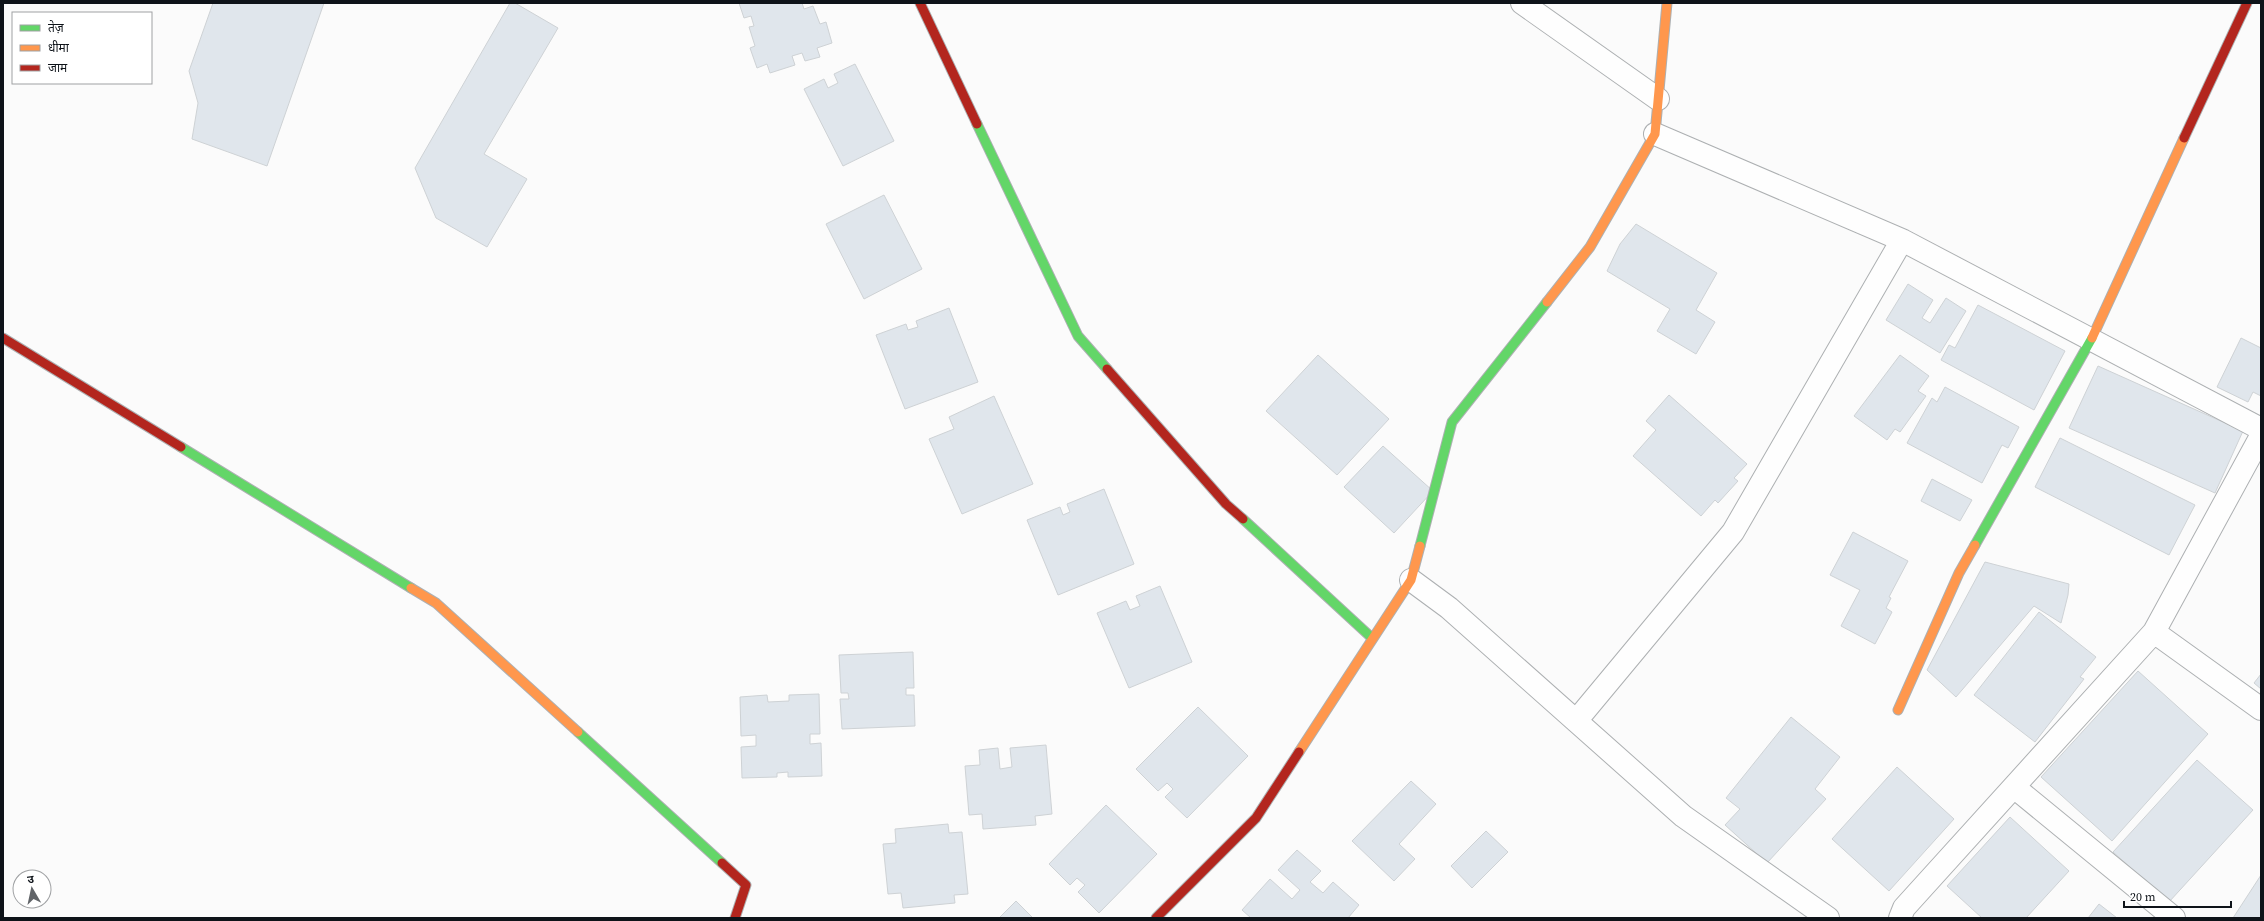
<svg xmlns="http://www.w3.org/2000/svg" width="2264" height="921" font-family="'Source Serif 4','Noto Sans Devanagari',serif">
	<rect width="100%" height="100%" fill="#fbfbfb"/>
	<!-- building -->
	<path fill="#e0e6ec" stroke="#ced2d5" d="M213,3H324L267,166L192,139L198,103L189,71Z
		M510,3H515L558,28L484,154L527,179L487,247L436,218L415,168Z
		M739,3H802L804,9L813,6L820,24L826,22L832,43L817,48L820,57L805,61L802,53L792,56L795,65L770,73L767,64L757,68L750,48L755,46L749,27L754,26L751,16L744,18Z
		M855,64L894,141L843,166L804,89L824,79L828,88L838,83L834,74Z
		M884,195L922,269L864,299L826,224Z
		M1636,224L1717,273L1696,310L1715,322L1696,354L1657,331L1670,309L1607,271L1620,244Z
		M1908,284L1933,300L1922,318L1930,323L1946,298L1966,311L1940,353L1886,320Z
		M1978,305L2065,351L2034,410L1941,360L1949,345L1955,348Z
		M949,308L978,382L905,409L876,335L906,324L908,330L918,327L916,321Z
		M2241,338L2261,348V396L2253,392L2248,402L2217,387Z
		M1318,355L1389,419L1337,475L1266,411Z
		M1900,355L1929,376L1918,391L1926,396L1900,432L1895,429L1887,440L1854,416Z
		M2098,366L2243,431L2215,493L2069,428Z
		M1945,387L2019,427L2008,448L2002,445L1982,483L1907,443L1932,398L1937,402Z
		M1669,395L1747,464L1734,478L1738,481L1718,503L1715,500L1701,516L1633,456L1656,430L1646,421Z
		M994,396L1033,484L962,514L929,439L954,429L949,417Z
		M2060,438L2195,505L2169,555L2035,487Z
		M1383,446L1433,491L1394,533L1344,487Z
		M1932,479L1972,500L1960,521L1921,501Z
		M1104,489L1134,564L1058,595L1027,520L1060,507L1063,515L1070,512L1067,504Z
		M1853,532L1908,561L1889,597L1891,598L1886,608L1892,612L1875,644L1841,626L1860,590L1830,575Z
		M1985,562L2069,584L2068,595L2061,623L2034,606L1956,697L1927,670Z
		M1160,586L1192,662L1129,688L1097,613L1126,601L1130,610L1140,606L1136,596Z
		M2039,612L2096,657L2080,677L2084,679L2035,742L1974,695Z
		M913,652L914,688H906V695H914L915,726L842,729L840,699H849L848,693H841L839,655Z
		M2138,671L2208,734L2112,841L2041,777Z
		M2261,674V689L2254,683Z
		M819,694L820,734H810V744L821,743L822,776L788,777V772L777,773V777L742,778L741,747L756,746V735L741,736L740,697L767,695L768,702L789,701V695Z
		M1198,707L1248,756L1187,818L1165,797L1173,789L1167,783L1158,791L1136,769Z
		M1791,717L1840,757L1815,789L1826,799L1767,863L1725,825L1740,809L1726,798Z
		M1046,745L1052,814L1035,816L1036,825L983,829L982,814L969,815L965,766L980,765L979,750L998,748L1000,769L1012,767L1010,748Z
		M2197,760L2253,810L2169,902L2113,852Z
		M1897,767L1954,819L1889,891L1832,839Z
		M1411,781L1436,804L1399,844L1415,859L1394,881L1352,841Z
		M1106,805L1157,854L1099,913L1078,892L1085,885L1077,878L1070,885L1049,864Z
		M2010,817L2069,871L2026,918H1982L1947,886Z
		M948,824L949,833L962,832L968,894L954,895L955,903L903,908L901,893L888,894L883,844L896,843L895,829Z
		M1486,831L1508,852L1472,888L1451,866Z
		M1297,850L1321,871L1310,882L1323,893L1333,882L1359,905L1348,918H1251L1242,910L1270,879L1292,899L1300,890L1278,870Z
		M2261,875V918H2233Z
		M1016,901L1033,918H999Z
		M2099,904L2117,918H2088Z"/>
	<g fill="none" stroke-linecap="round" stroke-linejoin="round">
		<!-- street casing -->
		<g stroke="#adb0b2" stroke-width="24">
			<path id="street" d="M1522,3L1658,99
				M1655,134L1902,240L2261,429
				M1411,580L1449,608L1683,816L1828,918
				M2154,632L2261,709
				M1576,721L1733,532L1902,240
				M2014,787L2174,918
				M1900,918L1904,908L2154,632L2261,436"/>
		</g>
		<!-- fast casing -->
		<g stroke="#adb0b2" stroke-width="11">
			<path id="fast" d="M977,124L1078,336L1107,369
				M181,447L411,588
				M1243,519L1372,638
				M1975,545L2092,338
				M1420,546L1452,422L1547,302
				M578,732L722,863"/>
		</g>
		<!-- slow casing -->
		<g stroke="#adb0b2" stroke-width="11">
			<path id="slow" d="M1547,302L1590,247L1655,134L1667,3
				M2092,338L2184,138
				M411,588L436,603L578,732
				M1898,710L1959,573L1975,545
				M1299,752L1411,580L1420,546"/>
		</g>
		<!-- jam casing -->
		<g stroke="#adb0b2" stroke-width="11">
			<path id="jam" d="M920,3L977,124
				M2184,138L2247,3
				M3,338L181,447
				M1107,369L1226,504L1243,519
				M722,863L746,885L735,918
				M1156,918L1256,818L1299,752"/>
		</g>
		<!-- street -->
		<use href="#street" stroke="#fefefe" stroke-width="22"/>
		<!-- fast -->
		<use href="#fast" stroke="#63d668" stroke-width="9"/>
		<!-- slow -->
		<use href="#slow" stroke="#ff974d" stroke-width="9"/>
		<!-- jam -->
		<use href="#jam" stroke="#b3261e" stroke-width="9"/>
	</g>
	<!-- border -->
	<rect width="2264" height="921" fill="none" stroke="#0e1319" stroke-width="8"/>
	<!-- legend -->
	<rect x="12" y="12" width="140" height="72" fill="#ffffff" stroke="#9fa1a3"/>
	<rect x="20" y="25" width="20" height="6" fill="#63d668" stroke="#9fa1a3"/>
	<text x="48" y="32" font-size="12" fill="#0e1319">तेज़</text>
	<rect x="20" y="45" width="20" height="6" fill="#ff974d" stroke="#9fa1a3"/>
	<text x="48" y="52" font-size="12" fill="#0e1319">धीमा</text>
	<rect x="20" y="65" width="20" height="6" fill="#b3261e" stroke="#9fa1a3"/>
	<text x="48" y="72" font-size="12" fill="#0e1319">जाम</text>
	<!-- north arrow -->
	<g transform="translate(32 889) rotate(351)"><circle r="19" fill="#ffffff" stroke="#9fa1a3"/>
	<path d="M0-3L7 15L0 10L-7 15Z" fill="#616468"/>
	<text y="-6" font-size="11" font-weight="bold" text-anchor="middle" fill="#0e1319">उ</text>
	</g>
	<!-- scale -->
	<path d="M2124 901v6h107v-6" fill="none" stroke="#0e1319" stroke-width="2"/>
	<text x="2130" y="901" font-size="12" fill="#0e1319" stroke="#ffffff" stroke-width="3" paint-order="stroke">20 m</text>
</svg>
